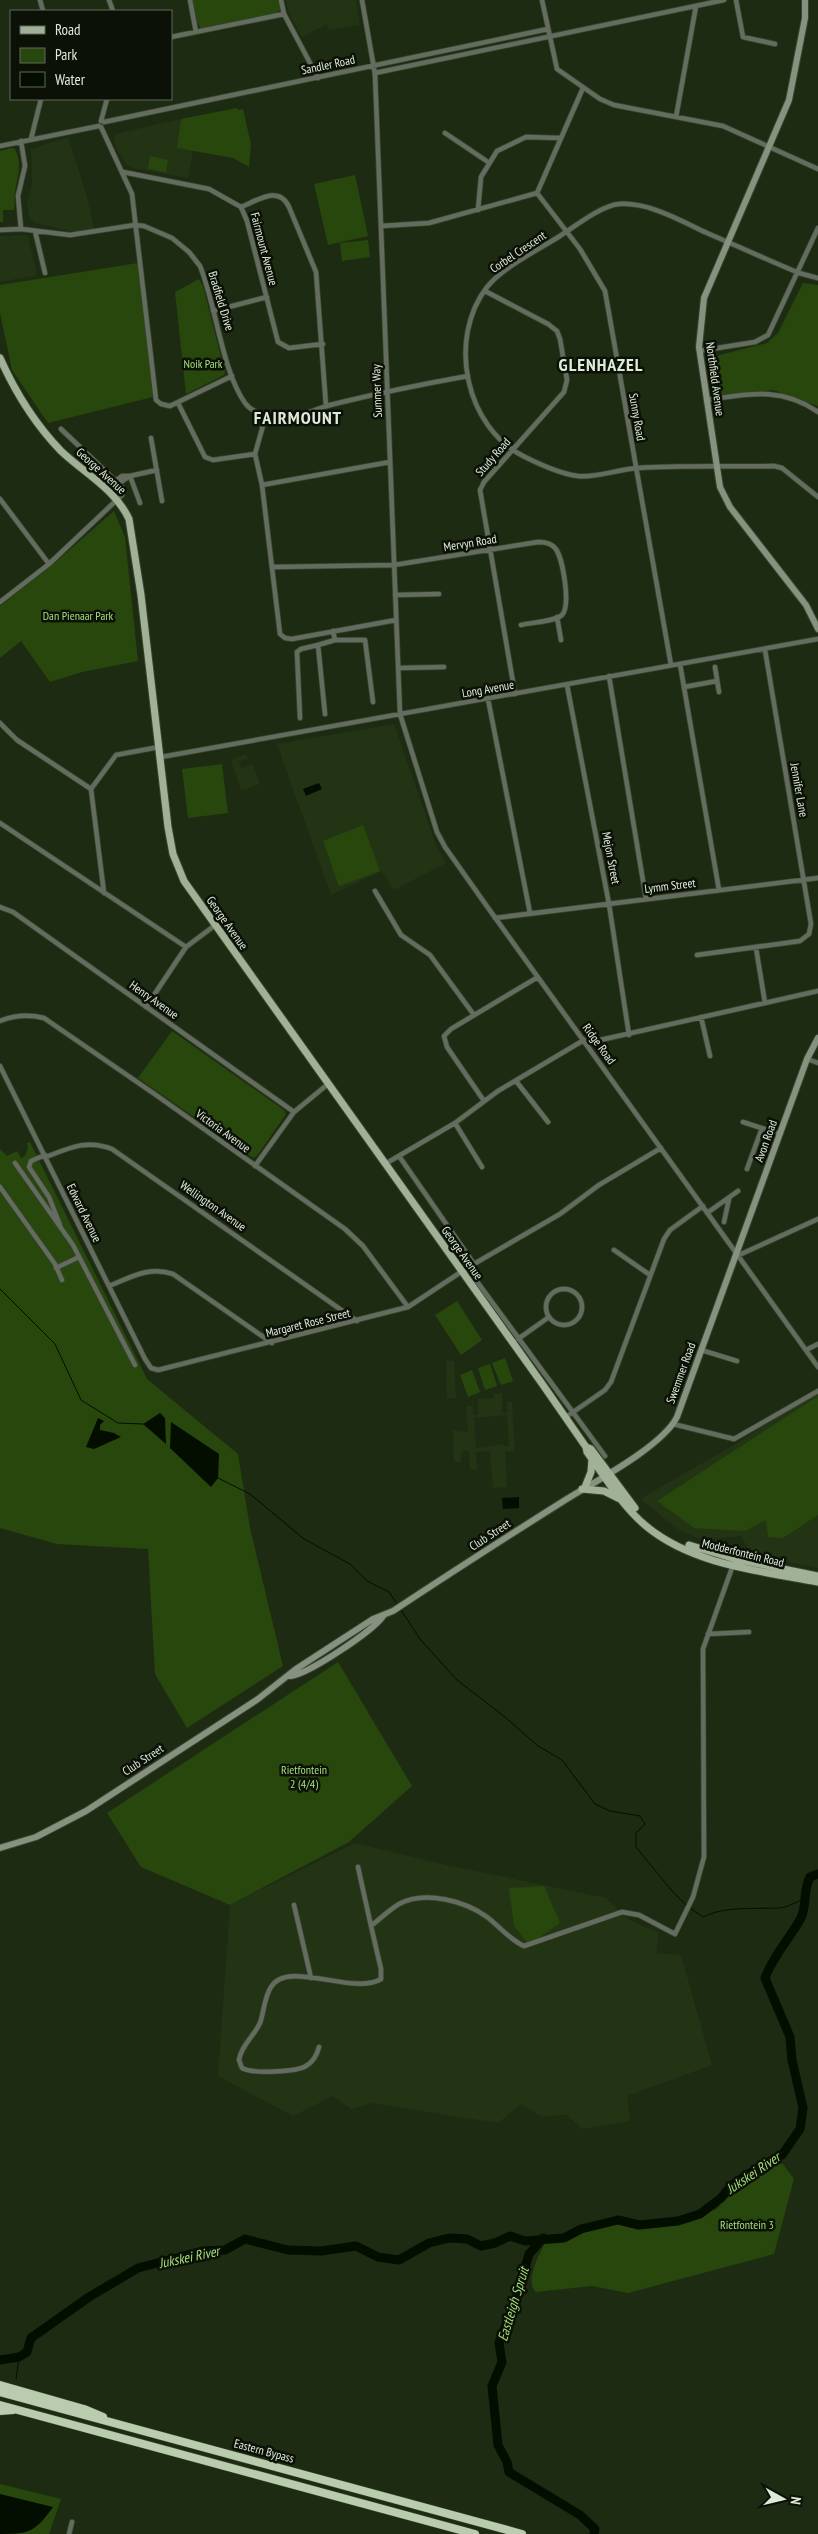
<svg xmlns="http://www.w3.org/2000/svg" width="818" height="2534" font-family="'PT Sans Narrow',sans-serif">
	<rect width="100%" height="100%" fill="#1d2b12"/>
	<!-- built -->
	<path fill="#233415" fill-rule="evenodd" d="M286,0H356L360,25L328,30L327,24L302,37L289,14Z
		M181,119L177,148L193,151L188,178L132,168L127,165L117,150L114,140L115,134Z
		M68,137L88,200L94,230L78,233L35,223L29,216L27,205L32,183L31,149Z
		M28,235L37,275L0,282V236Z
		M394,724L436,845L446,863L394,890L382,871L331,895L277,744Z
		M246,754L249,762L247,759L239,762L241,768L252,764L260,784L241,790L231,760Z
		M446,1361H454L456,1398H447Z
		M818,1390V1568L750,1555L742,1536L701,1540L678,1529L640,1499L734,1445Z
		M502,1393V1413H507V1402H512L515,1452L505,1451L507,1487L493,1488L490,1451L476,1452L477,1469L470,1470L469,1451H461V1462H454L453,1430L468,1432L466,1406H473V1415H478V1399L493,1398L494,1394ZM507,1415L509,1446H504V1444L476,1448L474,1418Z
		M355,1843L437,1863L606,1898L628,1919L659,1933L656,1953L681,1955L712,2065L627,2096L630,2121L582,2129L567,2115L540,2116L521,2104L498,2123L372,2103L351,2109L333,2096L293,2116L218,2076L230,1905Z"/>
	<!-- green -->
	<path fill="#28470c" d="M192,0H279L281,9L277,13L201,29L198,24Z
		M237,108L238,110L243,109L251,144L249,167L233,158L177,148L181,119Z
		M11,148L15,149C23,166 17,176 15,193C14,199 15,204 14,210H3V222H0V151Z
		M150,156L168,160L166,172L148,169Z
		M355,175L368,236L328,245L314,184Z
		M368,240L370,257L342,261L340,243Z
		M138,263L153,397L48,423L12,370L0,313V285Z
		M199,279L203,286L225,372L224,375L186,394L175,292Z
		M803,283L818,285V406L773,390L713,398L708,358L767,343L778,333Z
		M114,511L125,537L138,661L82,672L50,682L21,641L0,658V606L51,566Z
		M222,764L228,813L188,818L182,769Z
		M363,825L380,871L339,886L323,841Z
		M172,1031L284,1110L286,1114L257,1156L253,1158L138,1078Z
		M30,1142L147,1379L238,1454L250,1528L283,1666L187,1728L155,1674L148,1549L57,1544L0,1528V1149L7,1156L17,1151L21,1158L25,1156L28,1148L27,1143Z
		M457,1301L482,1340L461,1355L435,1315Z
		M505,1358L513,1381L501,1385L492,1363Z
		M490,1364L497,1386L485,1390L478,1368Z
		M472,1370L480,1392L468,1397L460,1375Z
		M818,1396V1515L783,1538L768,1537L766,1520L745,1531L694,1528L657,1501Z
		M338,1662L412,1786L349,1842L230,1905L141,1867L107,1813Z
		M544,1886L560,1923L529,1945L514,1926L509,1888Z
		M773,2162L783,2164L794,2179L774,2254L628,2293L592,2286L536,2292C524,2281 540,2253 546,2241L565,2240L581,2232L615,2223L632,2228L677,2223L717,2209L733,2187Z
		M0,2484L61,2499L49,2534H0Z"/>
	<!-- water -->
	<path fill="#040e00" d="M319,783L322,789L306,796L303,789Z
		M160,1413L165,1418L166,1444L143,1424Z
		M98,1418L104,1421L100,1425V1430L114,1433L121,1437L94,1449L86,1447Z
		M171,1422L219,1454L218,1478L211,1487L170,1448Z
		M519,1497V1508L503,1509L502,1498Z
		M0,2494L53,2507C35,2532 30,2534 0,2534Z"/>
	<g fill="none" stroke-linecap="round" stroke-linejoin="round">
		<!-- stream -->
		<path stroke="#040e00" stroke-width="1" d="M0,1289L55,1344L81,1400L118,1423L143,1424
			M218,1478L250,1494L304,1539L350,1564L367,1581L389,1592L397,1604
			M401,1610L420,1639L457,1680L505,1717L538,1746L562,1760L595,1804L610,1811L640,1816L645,1824L636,1833V1847L672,1891L687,1906
			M690,1908L703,1917C725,1906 755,1909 779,1908C787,1908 797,1901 805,1899
			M16,2379L19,2357"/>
		<!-- river -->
		<path stroke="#040e00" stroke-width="9" d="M543,2238L529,2254L515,2302L499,2343L502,2362L492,2386L498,2445L507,2462L509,2472L580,2515L595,2529L594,2534
			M0,2360L19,2357L27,2352L31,2338L89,2297L138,2268L203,2251L225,2250L245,2239L288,2250L321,2251L356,2246L378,2257L399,2260L429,2243L449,2238L467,2239L481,2246L495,2243L510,2236L525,2241L564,2238L581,2229L618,2220L639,2225L678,2221L700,2214L721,2198L732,2185L756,2169L782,2155L800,2129L803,2108L792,2060L790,2037L765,1978C773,1956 790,1938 801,1918C807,1905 803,1890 810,1877L818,1874"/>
		<!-- street casing -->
		<g stroke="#38462e" stroke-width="6">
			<path id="street" d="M40,0L43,11
				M109,0L113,11
				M190,0L196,32
				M281,0L284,14L318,78
				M362,0L375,74L400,714L437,832L445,847L486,905L818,1367
				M542,0L557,69L600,99L614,105L723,126L818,169
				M736,0L743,37L775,44
				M171,37L284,14
				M375,73L724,0
				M676,117L696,6
				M101,121L107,99
				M104,122L548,29
				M101,127L132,194L156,400L161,404L170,406L232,376
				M445,133L488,162
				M31,139L41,99
				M0,146L99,126
				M123,172L209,189L241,207L247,221L278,342L289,348L323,344
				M537,193L580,249L605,291L671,665
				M241,207C258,200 279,185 289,207L316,272L326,406
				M478,210L481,177L497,151L526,137L561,138
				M381,226L429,223L537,193L583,88
				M21,229L18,196L25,166L21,141
				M0,230L21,229L70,235L135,225L144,226L172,238L189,252L200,266C216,305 222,371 245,403C252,413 272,419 283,418C302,418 316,408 334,404C379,393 423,384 468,376
				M35,231L45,273
				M818,278L799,273C768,260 737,246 707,233C681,221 649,202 619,204C602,205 574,227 560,236C538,250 503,267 487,287C447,339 465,428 525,457C541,465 560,474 578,476C598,478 618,469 638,468C683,465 729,467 774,466L782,468L818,497
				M485,291L548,324L557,331L560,339L567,380L564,392L484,482L480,490L515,694
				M213,311L267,297
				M699,351L755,342L768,335L818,228
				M706,400C748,394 781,386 818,412
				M178,403L205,457L213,460L255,454
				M266,415L255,454L262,485L280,634L285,638L292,639L396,620
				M151,438L162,501
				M130,476L140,503
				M115,481L122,476H130
				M118,484L130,476L157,470
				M262,485L390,462
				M0,499L49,564
				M273,567L394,565L538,542C544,542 551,543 555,548C563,557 571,606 562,615C554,622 532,622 521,625
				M395,595L439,594
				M0,602L49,564L122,495V487L61,429
				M557,617L561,640
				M333,631L335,640H365L373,702
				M680,664L719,890
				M715,667L719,692
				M398,668L444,667
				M609,676L646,899
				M567,685L609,904L629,1035
				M684,687L717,681
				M488,699L530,913
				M325,714L318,645L335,640
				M300,718L297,652L301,649L318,645
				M0,723L17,740L91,789
				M161,757L818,639
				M0,823L186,947
				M375,891L401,935L430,955L474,1015
				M104,893L91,789L116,755L159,747
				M0,907L13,912L294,1112
				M495,918L818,878
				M756,948L765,1003
				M697,955L800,941L809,934L811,924L765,650
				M146,1007L186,947L214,926
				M701,1017L710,1056
				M0,1021C15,1015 28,1014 44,1018L156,1095L345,1229L363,1246L408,1307
				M587,1043L818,991
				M807,1059L818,1063
				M0,1066L145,1359L151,1368L158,1370L408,1307L467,1268L560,1214L599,1185L661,1148
				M516,1081L548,1122
				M484,1101L447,1047L444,1036L451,1029L538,977
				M743,1122L780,1134
				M455,1123L482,1167
				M45,1155L31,1161L29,1167L49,1197L60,1225
				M399,1156L474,1264
				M46,1157C69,1148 87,1139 112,1149L357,1321
				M15,1163L73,1245L135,1365
				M385,1164L455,1123L498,1091L584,1040
				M255,1166L294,1112L328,1084
				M747,1169L762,1128
				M0,1187L55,1264L62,1280
				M707,1213L738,1191
				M724,1222L729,1199
				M614,1250L650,1275
				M739,1255L818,1219
				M56,1268L79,1257
				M467,1268L605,1456
				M109,1286C131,1277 149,1266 173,1274L272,1343
				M546 1307a18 18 0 1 1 36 0a18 18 0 1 1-36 0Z
				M518,1339L549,1317
				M701,1350L737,1361
				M806,1350L818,1344
				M566,1417L605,1390L611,1382L664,1239L670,1230L703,1206
				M673,1424L734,1439L818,1391
				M708,1634L749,1632
				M358,1867L371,1926
				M294,1905L311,1978
				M319,2047C317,2055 313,2062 306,2066C296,2072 252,2074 242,2068L239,2060C241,2046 254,2036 260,2023C264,2012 264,1998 271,1987C287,1959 354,1996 381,1979V1969L371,1926C380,1919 389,1910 399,1904C425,1890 465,1901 487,1917C499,1926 510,1940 524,1946L622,1912L639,1915L675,1934L693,1897L704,1857L703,1649L733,1565
				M69,2534L72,2522"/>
		</g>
		<!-- secondary casing -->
		<g stroke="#38462e" stroke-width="8">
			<path id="secondary" d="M805,0V18L789,100L704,298L699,347L720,487L730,507L806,605L818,629
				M290,1676C307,1675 373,1631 383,1616
				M0,1848L36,1837L86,1811L258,1699L296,1669L373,1619L393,1611C449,1574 505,1538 562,1502C592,1483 662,1447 677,1417L807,1059L818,1038"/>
		</g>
		<!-- primary casing -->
		<g stroke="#38462e" stroke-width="9">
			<path id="primary" d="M0,358C16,394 34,423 61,451C84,473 115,489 129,519L141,595L168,827L173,854L184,881L543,1385L586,1447L587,1452C605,1477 622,1506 646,1526C693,1565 761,1571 818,1582
				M586,1447L591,1449L635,1508
				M585,1487L591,1472L592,1459
				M582,1489L604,1491L618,1498
				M689,1545L735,1559L818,1576"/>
		</g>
		<!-- highway casing -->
		<g stroke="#38462e" stroke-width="9">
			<path id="highway" d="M0,2385L84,2409L103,2417
				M0,2392L522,2534
				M0,2405L475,2534
				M0,2411L13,2410"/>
		</g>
		<!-- street -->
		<use href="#street" stroke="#646b5f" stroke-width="4.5"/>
		<!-- secondary -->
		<use href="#secondary" stroke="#86927f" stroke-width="6"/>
		<!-- primary -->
		<use href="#primary" stroke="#a1b197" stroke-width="7"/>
		<!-- highway -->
		<use href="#highway" stroke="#b9ccad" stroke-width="8"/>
	</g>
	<g text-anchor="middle" stroke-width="5" stroke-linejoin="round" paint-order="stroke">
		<!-- street labels -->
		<g font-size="12" fill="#e0eada" stroke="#0b1107">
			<text transform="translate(328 65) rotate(-12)" y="4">Sandler Road</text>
			<text transform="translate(264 249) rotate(75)" y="4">Fairmount Avenue</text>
			<text transform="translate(518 252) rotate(-34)" y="4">Corbel Crescent</text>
			<text transform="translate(221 301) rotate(73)" y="4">Bradfield Drive</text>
			<text transform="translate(715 379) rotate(82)" y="4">Northfield Avenue</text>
			<text transform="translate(377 391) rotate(-92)" y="4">Summer Way</text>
			<text transform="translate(637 417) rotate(80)" y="4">Sunny Road</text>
			<text transform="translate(493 457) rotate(-49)" y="4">Study Road</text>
			<text transform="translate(101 471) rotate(42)" y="4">George Avenue</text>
			<text transform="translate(470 543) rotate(-9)" y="4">Mervyn Road</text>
			<text transform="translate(488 689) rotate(-10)" y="4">Long Avenue</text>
			<text transform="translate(799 790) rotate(80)" y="4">Jennifer Lane</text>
			<text transform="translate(611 858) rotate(79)" y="4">Mejon Street</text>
			<text transform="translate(670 886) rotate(-7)" y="4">Lymm Street</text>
			<text transform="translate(227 923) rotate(55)" y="4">George Avenue</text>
			<text transform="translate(154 1000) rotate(35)" y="4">Henry Avenue</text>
			<text transform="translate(599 1044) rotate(54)" y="4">Ridge Road</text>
			<text transform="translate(223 1131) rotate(36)" y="4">Victoria Avenue</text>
			<text transform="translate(766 1141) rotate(-70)" y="4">Avon Road</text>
			<text transform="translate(213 1206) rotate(35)" y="4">Wellington Avenue</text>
			<text transform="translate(84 1213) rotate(64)" y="4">Edward Avenue</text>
			<text transform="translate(462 1253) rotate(55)" y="4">George Avenue</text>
			<text transform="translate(308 1323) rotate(-14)" y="4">Margaret Rose Street</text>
			<text transform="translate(681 1373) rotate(-70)" y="4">Swemmer Road</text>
			<text transform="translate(490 1535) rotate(-33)" y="4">Club Street</text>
			<text transform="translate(743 1553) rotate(14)" y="4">Modderfontein Road</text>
			<text transform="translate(143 1760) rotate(-33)" y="4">Club Street</text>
			<text transform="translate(264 2451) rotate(15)" y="4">Eastern Bypass</text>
		</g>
		<!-- park labels -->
		<g font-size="12" fill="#a5df7b" stroke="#0b1107">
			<text x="203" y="368">Noik Park</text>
			<text x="78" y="620">Dan Pienaar Park</text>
			<text x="304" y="1774">Rietfontein<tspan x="304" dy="14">2 (4/4)</tspan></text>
			<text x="747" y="2229">Rietfontein 3</text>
		</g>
		<!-- water labels -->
		<g font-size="14" font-style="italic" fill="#a3dd79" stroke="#0b1107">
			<text transform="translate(753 2173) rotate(-34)" y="5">Jukskei River</text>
			<text transform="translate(189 2257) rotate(-12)" y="5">Jukskei River</text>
			<text transform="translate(513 2304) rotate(-73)" y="5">Eastleigh Spruit</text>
		</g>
		<!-- district labels -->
		<g font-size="18" font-weight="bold" letter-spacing="1" fill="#e0eada" stroke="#0b1107">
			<text x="601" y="371">GLENHAZEL</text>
			<text x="298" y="424">FAIRMOUNT</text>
		</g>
	</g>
	<!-- legend -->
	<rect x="10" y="10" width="162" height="90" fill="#0b1107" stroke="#60685b"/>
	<rect x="20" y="26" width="25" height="8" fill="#a1b197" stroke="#60685b"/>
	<text x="55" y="35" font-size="15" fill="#e0eada">Road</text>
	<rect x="20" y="48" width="25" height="15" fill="#28470c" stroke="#60685b"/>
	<text x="55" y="60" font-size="15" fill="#e0eada">Park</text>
	<rect x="20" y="72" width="25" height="15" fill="#040e00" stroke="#60685b"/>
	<text x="55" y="85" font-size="15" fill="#e0eada">Water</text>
	<!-- north arrow -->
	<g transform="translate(783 2499) rotate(98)" stroke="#0b1107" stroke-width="4" paint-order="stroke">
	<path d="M0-4L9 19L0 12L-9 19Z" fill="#e0eada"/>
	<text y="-8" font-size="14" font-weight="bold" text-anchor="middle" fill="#e0eada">N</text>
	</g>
</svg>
